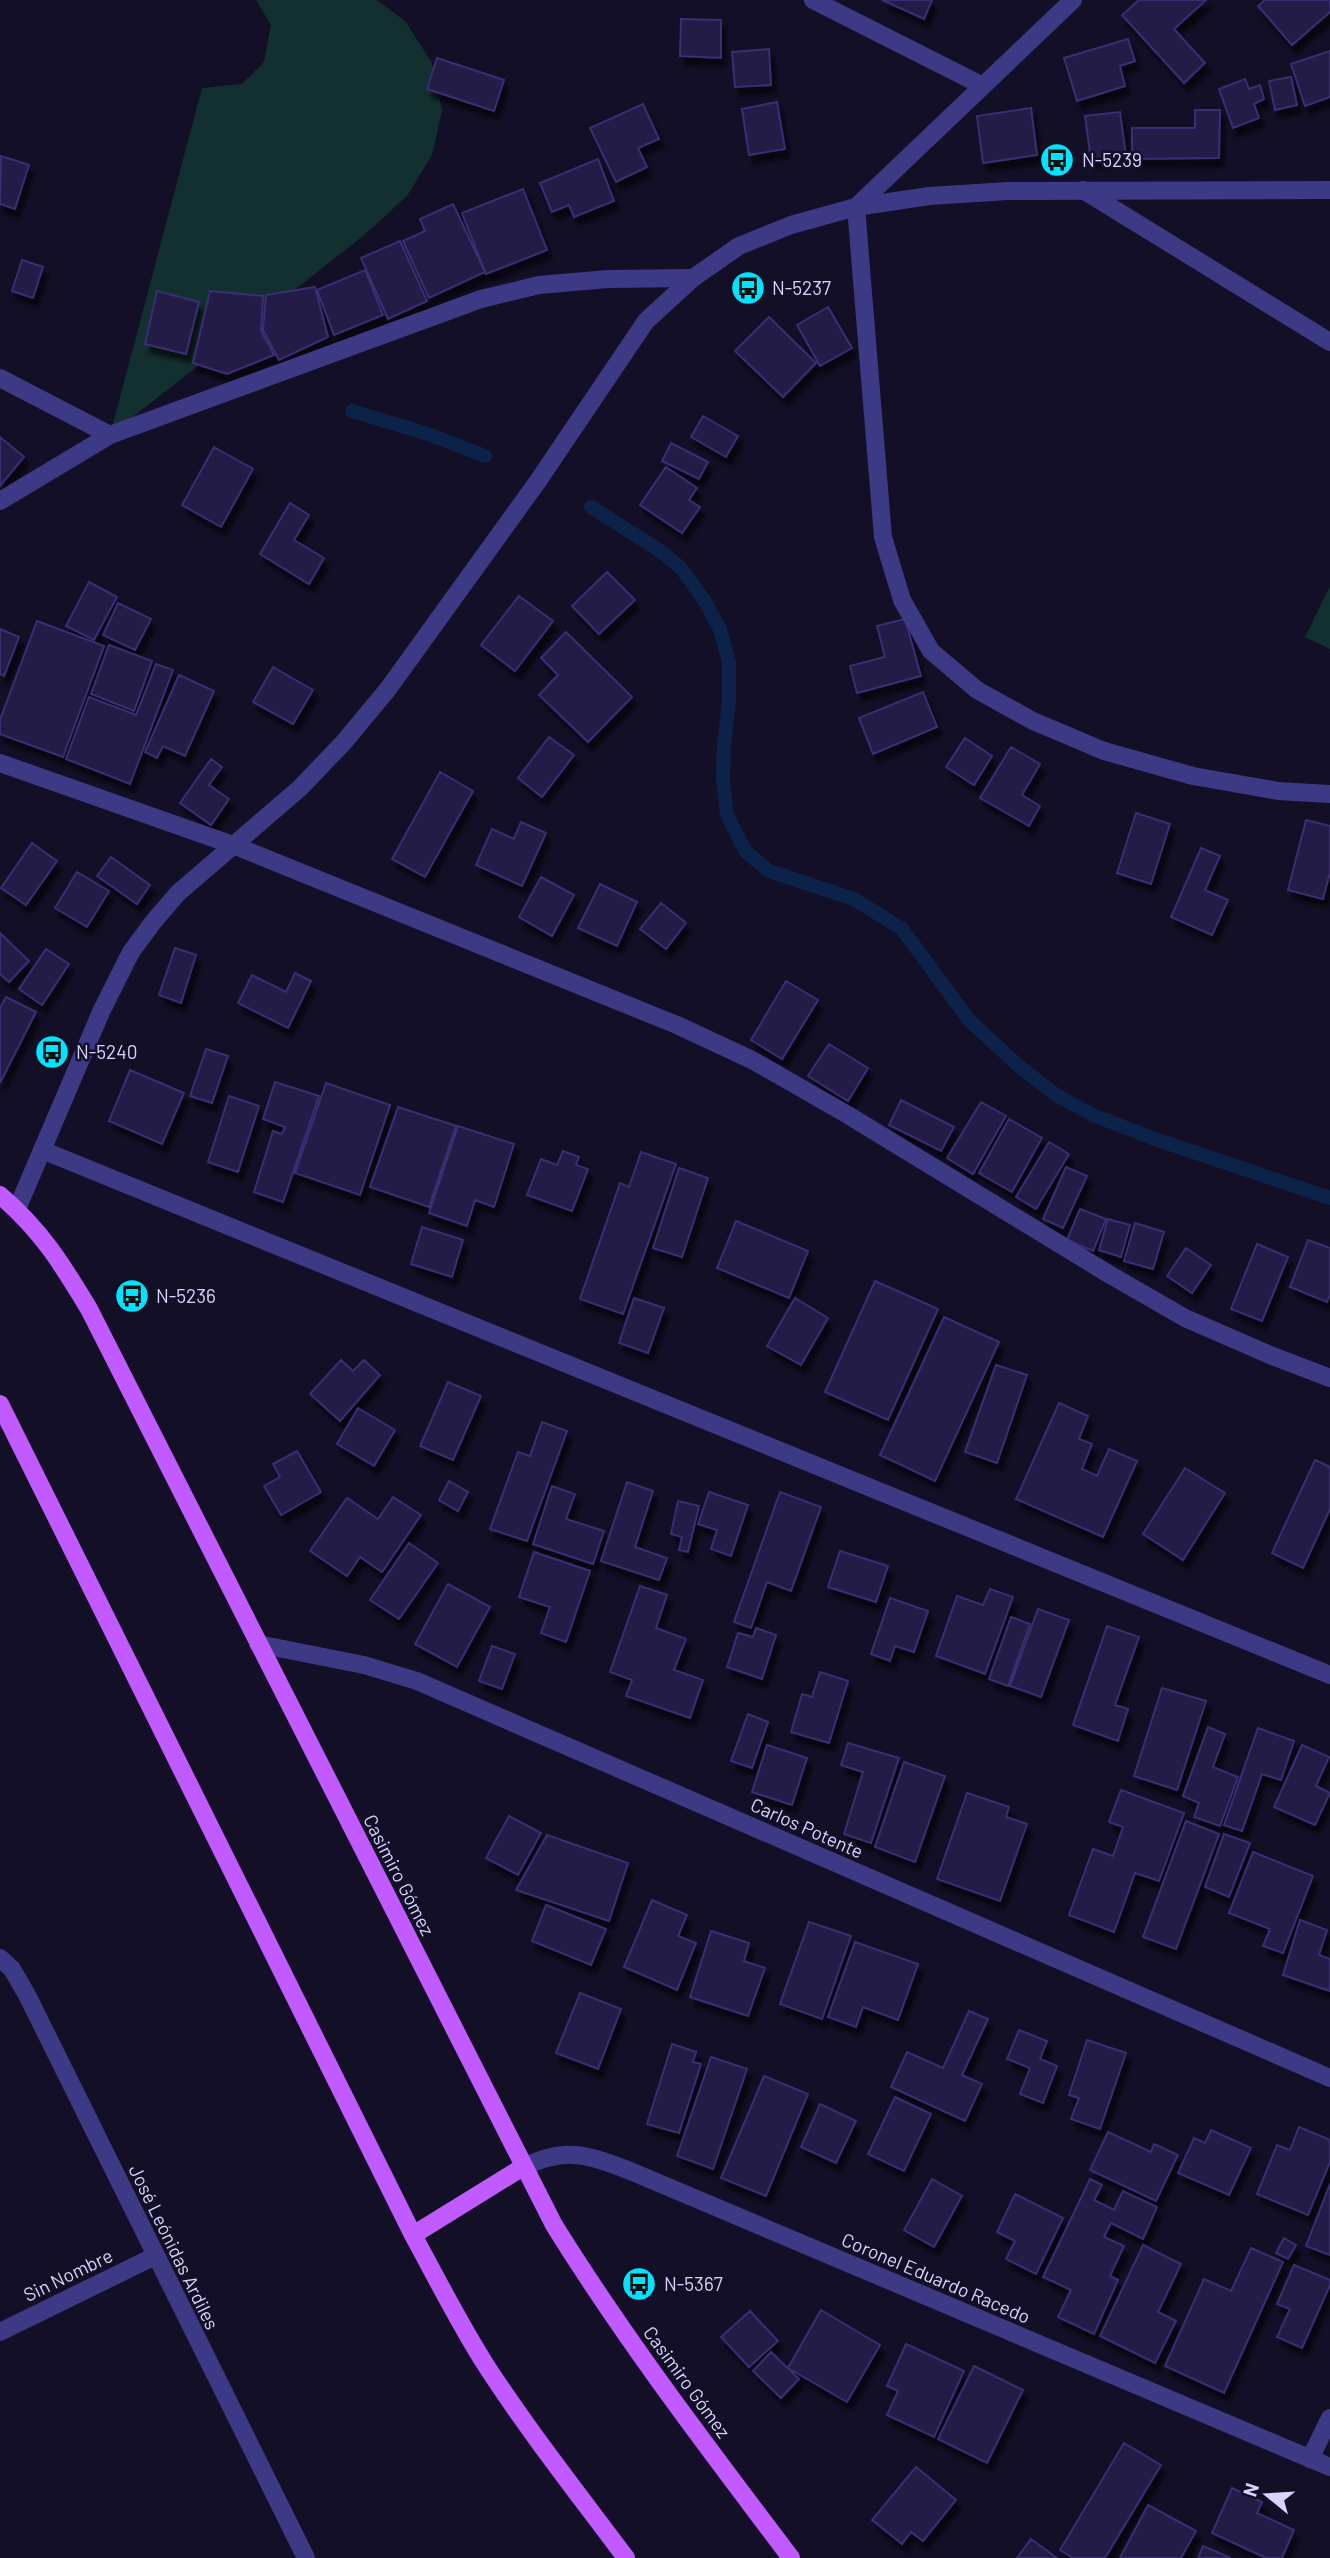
<svg xmlns="http://www.w3.org/2000/svg" width="1330" height="2558" font-family="Barlow,sans-serif">
	<defs>
		<filter id="shadow"><feDropShadow dx="4.5" dy="8" stdDeviation="2" flood-color="#0009"/></filter>
	</defs>
	<rect width="100%" height="100%" fill="#130f26"/>
	<!-- green -->
	<path fill="#12302f" d="M256,0H377L405,21L432,63L442,110L432,155L407,196L363,236L110,435L202,88L242,84L264,62L271,25Z
		M1330,586V649L1305,637Z"/>
	<g fill="none" stroke-linecap="round" stroke-linejoin="round">
		<!-- stream -->
		<path stroke="#0c2248" stroke-width="14" d="M352,411L428,434L485,456
			M591,507L659,550L681,568L702,597L720,629L729,662V703L724,743L723,781L727,815L746,852L769,871L854,899L902,929L969,1020L1020,1067L1056,1095L1093,1115L1152,1138L1330,1198"/>
	</g>
	<!-- building -->
	<path fill="#241b47" stroke="#3b2d73" stroke-width="2" filter="url(#shadow)" d="M882,0H932L924,19Z
		M1139,0H1206L1174,29L1205,63L1184,83L1122,15Z
		M1265,0H1330V12L1292,45L1258,6Z
		M681,19L721,20V58L680,56Z
		M1128,39L1135,61L1120,66L1125,86L1077,101L1064,58Z
		M769,49L771,85L735,87L732,52Z
		M1330,51V97L1305,106L1291,64Z
		M437,58L504,80L494,111L427,89Z
		M1291,77L1297,105L1275,110L1269,81Z
		M1245,79L1249,89L1260,85L1264,99L1254,104L1259,118L1233,128L1219,89Z
		M777,102L785,149L749,155L742,109Z
		M643,104L659,139L638,148L647,167L616,182L590,128Z
		M1031,108L1037,155L983,163L977,116Z
		M1195,110H1220L1219,158L1132,159V128H1195Z
		M1120,112L1126,156L1091,161L1085,116Z
		M1,156L29,165L15,209L0,204Z
		M598,159L614,201L574,217L569,205L552,212L540,183Z
		M523,189L547,250L486,274L462,213Z
		M453,204L485,272L429,298L403,241L425,231L420,219Z
		M400,241L427,301L388,319L361,258Z
		M22,260L43,267L33,298L12,291Z
		M365,270L383,315L334,335L317,290Z
		M315,287L328,337L279,360L263,330L266,295Z
		M157,291L199,302L186,354L145,344Z
		M210,291L263,296L261,331L274,355L227,374L193,363Z
		M828,307L852,348L820,366L797,325Z
		M769,317L816,363L783,397L735,351Z
		M703,416L738,436L726,457L691,437Z
		M0,437L24,457L0,486Z
		M671,443L708,462L699,479L662,461Z
		M214,447L253,469L221,527L182,505Z
		M666,467L697,488L689,500L700,507L682,533L640,505Z
		M290,503L309,515L294,540L324,558L309,584L260,554Z
		M607,572L635,600L599,634L572,606Z
		M89,582L117,597L94,640L66,626Z
		M519,596L553,621L515,671L481,645Z
		M118,603L151,619L135,650L103,635Z
		M905,619L921,676L857,693L850,666L885,657L877,626Z
		M37,621L104,646L63,757L0,734V720Z
		M0,629L19,637L4,676L0,674Z
		M566,632L632,697L588,742L539,695L558,675L541,658Z
		M109,645L152,661L134,711L91,694Z
		M156,664L173,670L130,784L66,759L89,697L136,715Z
		M273,667L313,690L293,724L253,702Z
		M179,675L214,691L185,756L163,746L157,758L145,752Z
		M923,692L937,727L873,754L859,718Z
		M549,737L574,755L542,797L518,778Z
		M965,738L992,756L974,785L946,767Z
		M1011,747L1040,764L1022,795L1040,806L1029,826L980,798Z
		M211,759L222,767L209,785L229,799L211,825L180,803Z
		M440,772L473,791L425,877L392,859Z
		M1136,813L1170,824L1151,884L1117,873Z
		M1306,820L1330,826V872L1323,899L1288,890Z
		M521,822L546,833L522,886L476,865L492,829L514,839Z
		M32,843L57,861L26,905L1,888Z
		M1201,848L1220,856L1205,890L1228,900L1212,935L1171,917Z
		M111,857L150,885L137,904L97,876Z
		M77,872L109,891L87,927L55,908Z
		M541,877L574,895L552,936L519,917Z
		M600,884L637,902L617,946L578,928Z
		M661,903L686,923L666,949L640,929Z
		M0,933L29,961L9,982L0,974Z
		M175,948L196,955L181,1003L159,995Z
		M46,949L69,964L42,1005L19,989Z
		M295,973L311,981L288,1028L238,1003L252,975L286,992Z
		M786,981L818,1000L782,1059L751,1040Z
		M6,997L36,1012L0,1083V1008Z
		M829,1044L868,1068L848,1101L808,1076Z
		M206,1049L228,1056L212,1103L190,1096Z
		M130,1070L184,1093L162,1144L109,1121Z
		M275,1082L319,1096L283,1202L254,1192L273,1131L282,1134L285,1127L263,1119Z
		M326,1083L390,1105L360,1195L295,1173Z
		M229,1096L259,1106L238,1172L208,1162Z
		M901,1100L954,1127L941,1151L889,1125Z
		M981,1102L1006,1116L973,1174L947,1158Z
		M398,1107L456,1126L429,1207L370,1187Z
		M1009,1119L1042,1138L1012,1192L979,1173Z
		M458,1126L514,1144L494,1207L475,1200L467,1226L429,1213Z
		M1049,1142L1069,1154L1036,1209L1016,1197Z
		M563,1151L579,1157L576,1165L588,1169L572,1211L527,1195L541,1159L557,1165Z
		M641,1152L676,1164L623,1314L580,1299L620,1183L629,1187Z
		M1066,1167L1087,1176L1063,1228L1043,1219Z
		M679,1168L708,1178L682,1257L653,1248Z
		M1080,1209L1106,1219L1093,1251L1067,1240Z
		M1108,1219L1130,1225L1121,1257L1099,1250Z
		M736,1221L808,1251L789,1298L717,1268Z
		M1135,1223L1164,1232L1153,1269L1124,1261Z
		M422,1227L463,1240L452,1277L411,1264Z
		M1308,1240L1330,1248V1294L1327,1302L1290,1287Z
		M1257,1244L1288,1257L1262,1321L1231,1309Z
		M1186,1248L1211,1265L1192,1293L1167,1276Z
		M875,1281L938,1309L888,1420L825,1392Z
		M634,1298L664,1308L648,1353L619,1343Z
		M795,1298L828,1318L801,1365L767,1346Z
		M944,1317L999,1342L935,1481L880,1455Z
		M341,1360L353,1371L364,1360L380,1375L340,1421L310,1394Z
		M996,1365L1027,1375L997,1463L965,1452Z
		M448,1382L481,1396L453,1460L420,1446Z
		M1059,1403L1088,1416L1079,1439L1092,1444L1082,1469L1097,1476L1109,1449L1137,1461L1103,1537L1016,1499Z
		M358,1408L395,1430L374,1466L337,1444Z
		M542,1422L567,1431L527,1541L490,1529L518,1452L530,1456Z
		M297,1451L321,1492L281,1515L264,1486L280,1477L273,1464Z
		M1315,1460L1330,1467V1509L1303,1568L1272,1553Z
		M1185,1468L1225,1493L1183,1560L1143,1534Z
		M449,1481L468,1492L458,1511L439,1500Z
		M627,1482L653,1491L635,1547L667,1558L659,1580L601,1561Z
		M552,1486L575,1494L566,1519L604,1531L593,1564L533,1544Z
		M709,1492L748,1505L731,1556L711,1549L717,1530L698,1524Z
		M780,1492L821,1507L791,1591L767,1582L751,1628L734,1622Z
		M393,1497L421,1515L382,1572L360,1557L347,1576L310,1551L347,1498L378,1519Z
		M678,1501L699,1506L688,1552L679,1550L682,1537L671,1534Z
		M409,1543L438,1563L399,1619L370,1600Z
		M840,1551L888,1566L876,1602L828,1587Z
		M534,1552L590,1571L566,1642L541,1633L550,1607L519,1597Z
		M448,1584L490,1607L457,1667L415,1644Z
		M640,1586L667,1595L656,1628L686,1639L674,1670L703,1680L690,1718L626,1696L632,1680L610,1672Z
		M990,1589L1013,1597L985,1674L936,1656L957,1596L983,1605Z
		M890,1598L928,1611L914,1652L895,1646L890,1661L871,1654Z
		M1038,1609L1069,1620L1041,1697L1010,1686Z
		M1011,1617L1030,1624L1008,1686L989,1679Z
		M1107,1626L1139,1637L1115,1705L1128,1709L1118,1741L1073,1725Z
		M756,1628L776,1635L762,1679L727,1667L738,1633L753,1637Z
		M492,1646L515,1654L502,1689L479,1681Z
		M820,1672L848,1681L829,1743L791,1732L802,1694L812,1697Z
		M1162,1688L1206,1701L1177,1790L1134,1776Z
		M748,1714L768,1722L752,1768L731,1761Z
		M1208,1727L1225,1734L1213,1767L1238,1777L1220,1826L1194,1817L1199,1803L1183,1796Z
		M1258,1728L1294,1741L1281,1780L1262,1774L1242,1831L1224,1825Z
		M848,1743L899,1758L871,1843L844,1834L863,1772L841,1765Z
		M767,1745L807,1758L792,1805L752,1792Z
		M1302,1745L1329,1757L1316,1786L1330,1793L1315,1825L1274,1807Z
		M904,1762L945,1776L915,1862L875,1847Z
		M1121,1790L1184,1813L1159,1881L1135,1873L1114,1932L1069,1915L1093,1849L1113,1856L1123,1827L1109,1822Z
		M967,1793L1009,1807L1006,1817L1027,1824L1000,1901L937,1879Z
		M509,1816L541,1833L518,1875L486,1858Z
		M1186,1821L1219,1834L1176,1949L1143,1937Z
		M1224,1834L1250,1843L1229,1897L1205,1887Z
		M547,1835L628,1863L609,1921L516,1890Z
		M1253,1852L1313,1876L1283,1953L1263,1946L1270,1929L1229,1913Z
		M652,1900L687,1915L678,1936L696,1943L677,1990L624,1967Z
		M546,1905L606,1929L591,1965L532,1941Z
		M1300,1920L1327,1930L1319,1955L1330,1959V1991L1283,1975Z
		M809,1922L851,1936L822,2019L780,2004Z
		M711,1931L749,1943L744,1961L765,1968L748,2016L690,1997Z
		M855,1942L918,1964L898,2020L863,2007L856,2027L828,2017Z
		M580,1993L621,2009L598,2069L556,2053Z
		M969,2011L988,2019L962,2075L982,2084L965,2121L891,2087L907,2052L943,2068Z
		M1019,2030L1047,2041L1040,2059L1057,2066L1043,2103L1020,2094L1030,2068L1007,2059Z
		M1087,2040L1126,2053L1100,2129L1071,2119L1079,2098L1069,2095Z
		M672,2044L696,2052L693,2062L701,2064L679,2133L647,2124Z
		M711,2057L747,2069L713,2169L677,2156Z
		M764,2076L808,2094L766,2196L721,2178Z
		M895,2097L931,2114L904,2171L868,2154Z
		M820,2104L856,2121L836,2163L801,2147Z
		M1299,2127L1330,2140V2162L1308,2215L1257,2194L1277,2145L1290,2150Z
		M1211,2130L1251,2148L1229,2195L1178,2173L1194,2138L1205,2143Z
		M1108,2132L1151,2152L1154,2144L1178,2155L1156,2201L1090,2170Z
		M932,2179L962,2196L934,2247L904,2230Z
		M1090,2179L1102,2185L1094,2200L1114,2210L1123,2191L1157,2207L1143,2239L1111,2223L1104,2237L1124,2246L1110,2276L1118,2280L1094,2334L1058,2317L1071,2290L1043,2277Z
		M1330,2184V2255L1306,2246Z
		M1015,2194L1063,2218L1036,2274L1006,2259L1015,2241L997,2232Z
		M1284,2238L1296,2245L1288,2259L1276,2253Z
		M1143,2245L1181,2264L1158,2312L1176,2321L1155,2363L1100,2336Z
		M1251,2248L1283,2262L1224,2393L1165,2366L1204,2279L1231,2291Z
		M1294,2265L1330,2280V2285L1302,2348L1277,2337L1290,2309L1277,2304Z
		M821,2310L880,2345L847,2402L788,2368Z
		M750,2311L778,2341L749,2367L721,2337Z
		M906,2344L964,2371L934,2437L887,2415L898,2391L887,2386Z
		M771,2352L799,2379L781,2398L753,2371Z
		M974,2366L1023,2390L987,2463L938,2439Z
		M1124,2443L1161,2465L1105,2558H1073L1060,2550Z
		M916,2467L956,2500L923,2541L911,2532L902,2544L872,2520Z
		M1232,2488L1262,2502L1257,2513L1294,2530L1282,2558H1266L1212,2533Z
		M1148,2505L1196,2531L1181,2558H1120Z
		M1031,2539L1057,2558H1017Z
		M1203,2546L1231,2558H1198Z"/>
	<g fill="none" stroke-linecap="round" stroke-linejoin="round">
		<!-- service -->
		<path stroke="#3d3a85" stroke-width="18" d="M813,0L983,86
			M1073,0L856,207L883,537L902,600L931,651L977,690L1033,721L1104,751L1193,776L1278,791L1330,794
			M1083,190L1330,342
			M0,378L110,435
			M0,501L110,435L481,299L539,285L608,279L693,278
			M0,763L233,845L677,1025L752,1060L848,1115L1107,1273L1185,1318L1270,1355L1330,1378
			M42,1150L1330,1675
			M258,1644L364,1665L417,1681L1330,2078
			M1310,2459L1330,2418"/>
		<!-- minor -->
		<path stroke="#3d3a85" stroke-width="18" d="M17,1209L101,1012L131,952L154,921L178,893L300,788L344,742L388,689L538,481L646,321L693,278L739,246L791,225L856,207L929,196L1008,191L1330,190
			M0,1958L12,1969L27,1995L306,2558
			M523,2167C567,2147 584,2154 628,2170L1330,2467
			M0,2332L155,2256"/>
		<!-- primary -->
		<path stroke="#c25bff" stroke-width="18" d="M0,1195C41,1230 62,1264 89,1309L554,2225C626,2341 709,2449 791,2558
			M0,1404L413,2235C437,2279 460,2325 487,2367C530,2433 579,2495 626,2558
			M413,2235L523,2167"/>
	</g>
	<!-- icons -->
	<defs>
		<g id="bus-disc" transform="scale(1.75)"><circle r="9.5" fill="#00e5ff" stroke="#130f26"/><path d="M-5-6H5V4H4V6H2V4H-2V6H-4V4H-5ZM-3.5-4V0h7V-4ZM-3.5 1.2v1.5H-2V1.2ZM2 1.2v1.5H3.5V1.2Z" fill="#111"/></g>
	</defs>
	<g fill-rule="evenodd">
		<use href="#bus-disc" x="1057" y="160"/>
		<use href="#bus-disc" x="748" y="288"/>
		<use href="#bus-disc" x="52" y="1052"/>
		<use href="#bus-disc" x="132" y="1296"/>
		<use href="#bus-disc" x="639" y="2284"/>
	</g>
	<g text-anchor="middle" stroke-width="5" stroke-linejoin="round" paint-order="stroke">
		<!-- poi labels -->
		<g font-size="19" fill="#d9d4ff" stroke="#130f26" text-anchor="start">
			<text x="1082" y="167">N-5239</text>
			<text x="772" y="295">N-5237</text>
			<text x="76" y="1059">N-5240</text>
			<text x="156" y="1303">N-5236</text>
			<text x="664" y="2291">N-5367</text>
		</g>
		<!-- street labels -->
		<g font-size="19" fill="#d9d4ff" stroke="#130f26">
			<text transform="translate(807 1828) rotate(24)" y="7">Carlos Potente</text>
			<text transform="translate(399 1875) rotate(63)" y="7">Casimiro Gómez</text>
			<text transform="translate(174 2247) rotate(64)" y="7">José Leónidas Ardiles</text>
			<text transform="translate(68 2275) rotate(-26)" y="7">Sin Nombre</text>
			<text transform="translate(936 2278) rotate(23)" y="7">Coronel Eduardo Racedo</text>
			<text transform="translate(687 2382) rotate(54)" y="7">Casimiro Gómez</text>
		</g>
	</g>
	<!-- north arrow -->
	<g transform="translate(1267 2495) rotate(288)" stroke="#130f26" stroke-width="5" paint-order="stroke">
	<path d="M0-5L12 26L0 18L-12 26Z" fill="#d9d4ff"/>
	<text y="-10" font-size="19" font-weight="bold" text-anchor="middle" fill="#d9d4ff">N</text>
	</g>
</svg>
